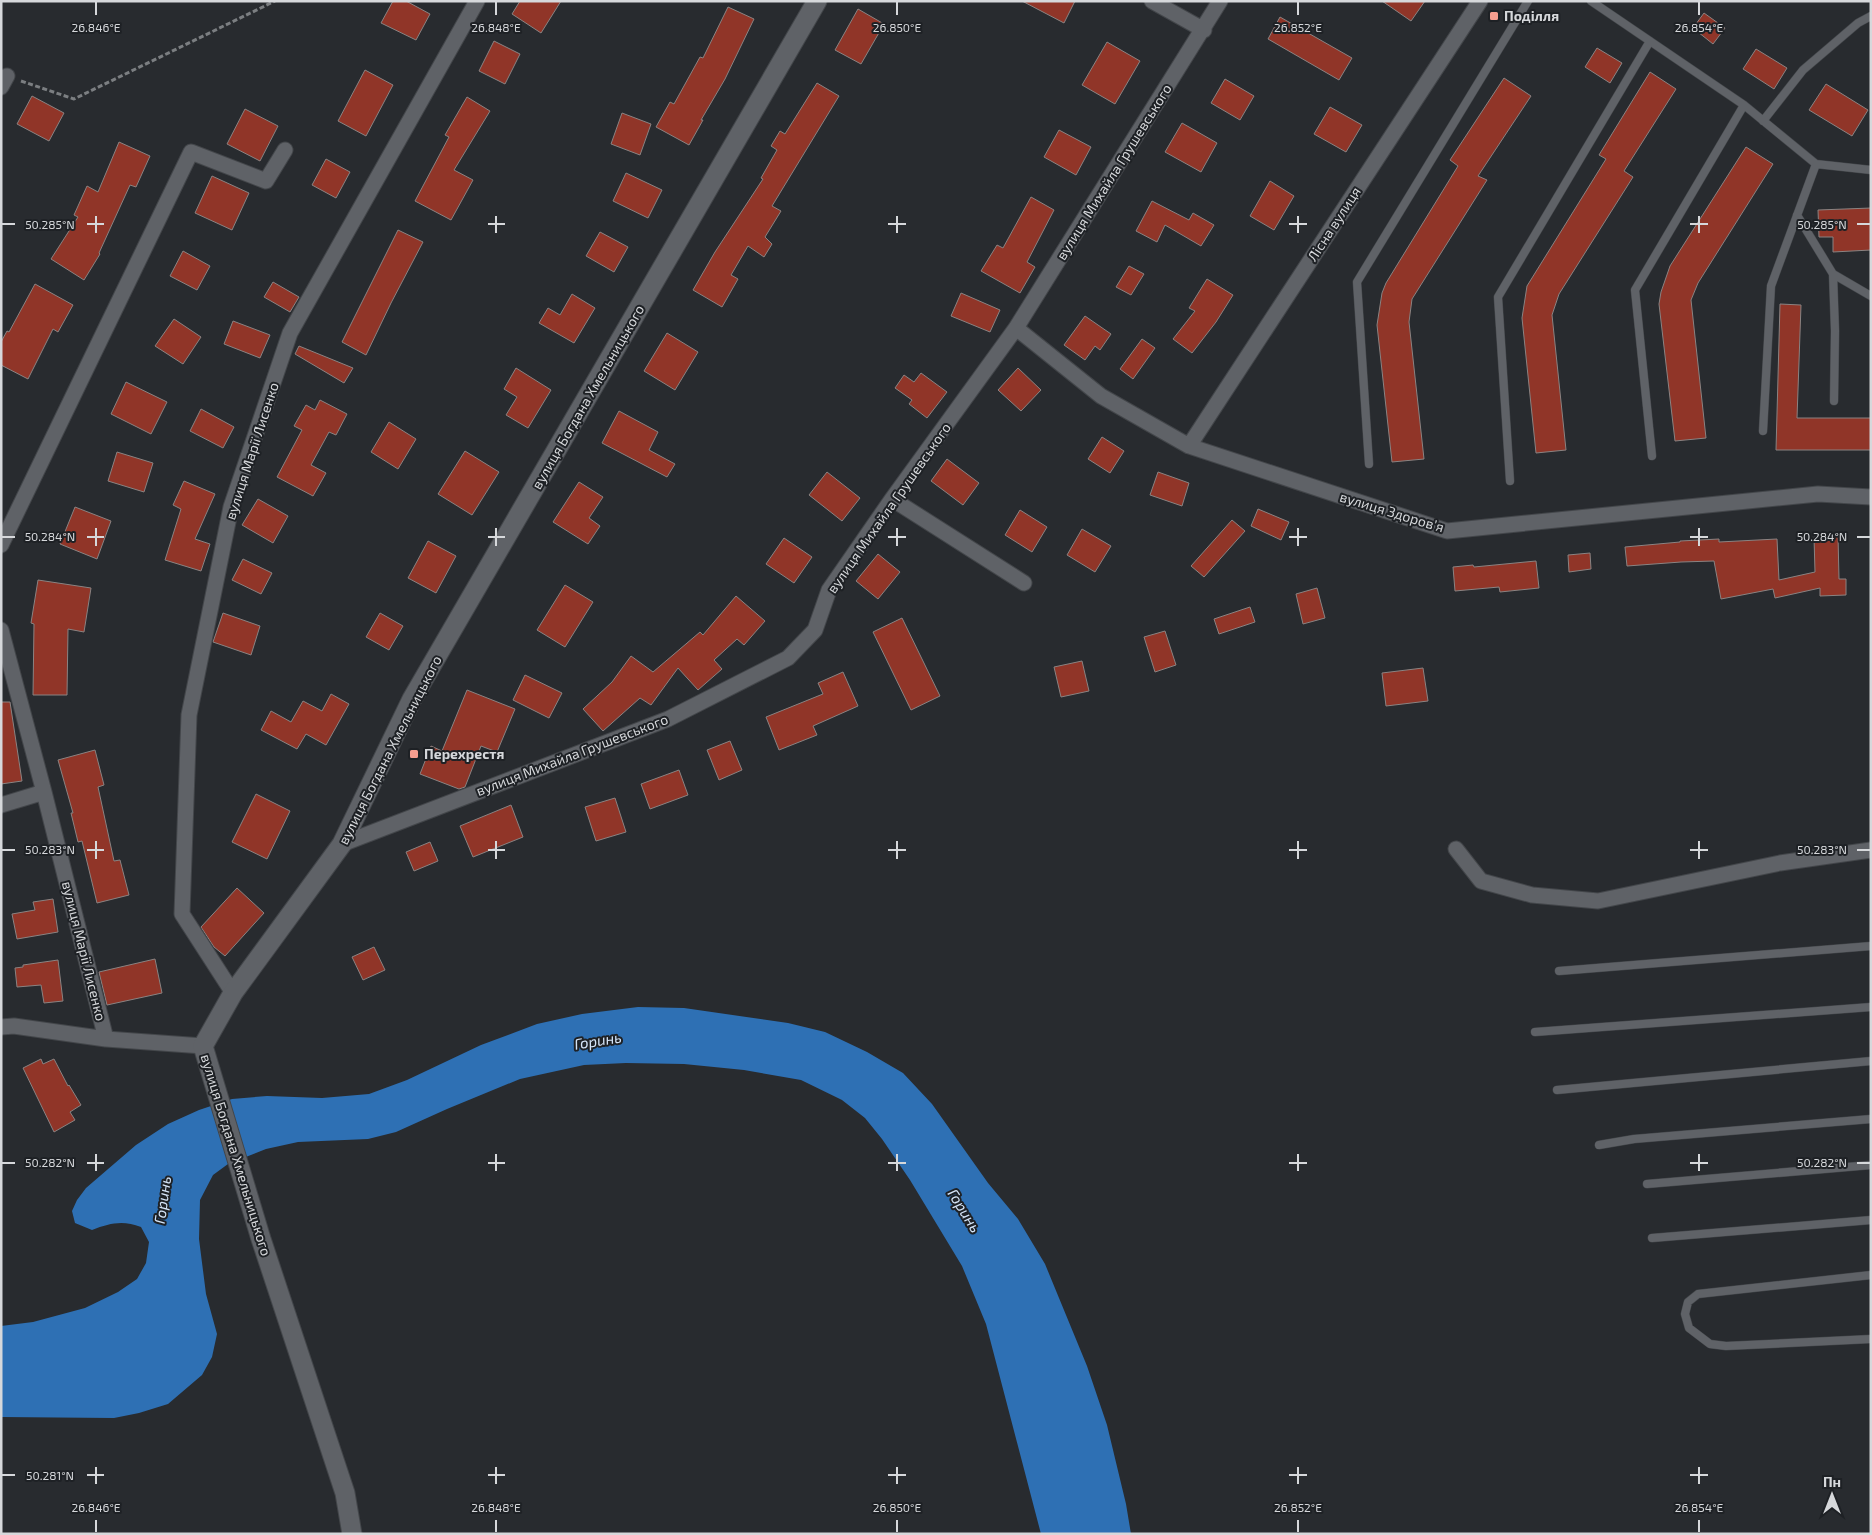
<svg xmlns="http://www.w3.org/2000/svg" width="1872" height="1535" font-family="'Exo 2',sans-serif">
	<rect width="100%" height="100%" fill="#282b2f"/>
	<!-- water -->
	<path fill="#2e70b4" d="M638,1007L684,1008L788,1023L825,1032L867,1052L903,1073L932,1104L988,1183L1018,1219L1045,1264L1087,1366L1107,1425L1126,1504L1131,1534H1041L986,1324L962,1266L910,1180L882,1139L865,1118L842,1100L801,1080L744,1070L684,1064L626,1063L584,1065L520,1079L447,1109L396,1132L368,1139L298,1142L266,1149L228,1164L213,1175L200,1200L199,1239L206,1294L217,1334L212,1357L202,1375L168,1404L139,1413L114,1418L1,1417V1326L33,1322L85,1308L118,1292L137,1279L146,1263L149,1242L141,1227C123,1220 110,1223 92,1230L75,1223L72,1211L77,1200L86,1188L136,1145L168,1124L199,1110L232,1099L267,1096L322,1098L369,1094L407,1080L481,1045L537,1024L582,1014Z"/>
	<!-- building -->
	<path fill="#903528" stroke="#8a8382" d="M393,1H406L430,14L416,40L381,23Z
		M520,1H561L541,33L512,14Z
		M1022,1H1075L1064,23Z
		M1382,1H1425L1411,21Z
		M728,7L754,19L725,79L701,120H703L689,145L656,127L670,102L674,104L700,57L703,58Z
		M858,9L884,24L861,64L835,50Z
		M1704,13L1725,28L1713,44L1693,28Z
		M1280,17L1352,58L1339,80L1268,39Z
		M494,41L520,54L505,84L479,71Z
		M1107,42L1140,61L1115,104L1082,85Z
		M1597,48L1622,63L1610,83L1585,67Z
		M1756,49L1787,68L1774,89L1743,69Z
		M365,70L393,85L366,136L338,121Z
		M1650,72L1676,89L1624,171L1633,177L1559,294L1552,315L1566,450L1536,453L1522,318L1527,286L1606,159L1599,155Z
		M1504,78L1531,96L1478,176L1487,180L1412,299L1409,322L1424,459L1392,462L1377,325L1382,293L1386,283L1458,166L1450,160Z
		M1225,79L1254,96L1240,120L1211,103Z
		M817,83L839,96L772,206L781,211L765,237L772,244L764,257L748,246L731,275L738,279L722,307L693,290L715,252L763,179L761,178L777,150L771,146L780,131L785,134Z
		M1826,84L1868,110L1852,136L1809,110Z
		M32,96L64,113L49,141L17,124Z
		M467,97L490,111L454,170L473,180L451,220L415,201L449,137L445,135Z
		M1330,107L1362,125L1346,152L1314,134Z
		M245,109L278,126L260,161L227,144Z
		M622,113L651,124L640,155L611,144Z
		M1182,123L1217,143L1201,172L1165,152Z
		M1059,130L1091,147L1076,175L1044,157Z
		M119,142L150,156L136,187L130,185L99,253L100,254L84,280L51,259L78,217L74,215L87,186L98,192Z
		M1746,147L1773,164L1698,283L1691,300L1706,438L1675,441L1659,304L1661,292L1670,266Z
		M326,159L350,172L336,198L312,185Z
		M626,173L662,190L648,218L613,201Z
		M212,176L249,193L232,230L195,213Z
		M1270,181L1294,196L1274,230L1250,216Z
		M1031,197L1054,210L1027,262L1035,267L1020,293L981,271L997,245L1003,248Z
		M1152,201L1189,220L1193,213L1214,225L1201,246L1165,225L1157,242L1136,231Z
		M1871,208V250L1833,252V237H1819L1818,210Z
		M398,230L423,242L391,303L366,355L342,342Z
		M600,232L628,247L614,272L586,256Z
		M183,251L210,266L197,290L170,276Z
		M1129,266L1144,274L1131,295L1116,287Z
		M1207,279L1233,295L1216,322L1192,353L1173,339L1195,311L1189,308Z
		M273,282L299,297L290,312L264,297Z
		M35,284L73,305L58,332L53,329L28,379L1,365V342L7,331L9,332Z
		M961,293L1000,310L990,332L951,316Z
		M572,294L595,308L574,343L539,323L548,308L560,315Z
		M1780,304L1801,305L1797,418H1871V450H1776Z
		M1085,316L1111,334L1100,350L1095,346L1085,360L1064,345Z
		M174,319L201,337L183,364L155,346Z
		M233,321L270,335L260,358L224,344Z
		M667,333L698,352L675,390L644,371Z
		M1142,339L1155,348L1133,379L1120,369Z
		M299,346L353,368L344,383L295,354Z
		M516,368L551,390L528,428L506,415L517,397L504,389Z
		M1018,368L1041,390L1021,411L998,390Z
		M921,373L947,392L927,418L909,404L912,400L895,388L904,375L914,382Z
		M126,382L167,402L151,434L111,414Z
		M320,400L347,414L336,435L329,432L311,465L326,473L313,496L277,477L302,430L294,426L306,405L315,410Z
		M201,409L234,427L223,448L190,431Z
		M619,411L658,432L649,450L675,464L667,477L602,443Z
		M389,422L416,439L398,469L371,452Z
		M1102,437L1124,451L1110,473L1088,459Z
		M465,451L499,472L472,515L438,494Z
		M117,452L153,463L144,492L108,481Z
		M947,459L979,483L963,505L931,481Z
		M827,472L860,498L842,521L809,495Z
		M1158,472L1189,483L1182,506L1150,495Z
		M184,481L215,494L195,539L210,544L201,571L165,560L181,509L173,505Z
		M579,482L603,497L589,518L600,526L588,544L553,522Z
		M258,499L288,516L273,543L242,525Z
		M75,507L111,521L97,559L60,544Z
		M1258,509L1289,522L1281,540L1251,526Z
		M1020,510L1047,527L1032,552L1005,535Z
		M1232,520L1245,531L1204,577L1191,566Z
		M1082,529L1111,546L1095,572L1067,555Z
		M1838,536L1839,579H1846V595L1820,596V588L1775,598L1773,589L1721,599L1714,561L1681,562L1627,566L1625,547L1680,542V541L1719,539V542L1777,539L1779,580L1815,572L1814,537Z
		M784,538L812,557L794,583L766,564Z
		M428,541L456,556L436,593L408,578Z
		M1590,553L1591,569L1569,572L1568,555Z
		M878,554L900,572L878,599L856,581Z
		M243,559L272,573L261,594L232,580Z
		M1536,561L1539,588L1500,592L1499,587L1455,591L1453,567L1473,565L1474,567Z
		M38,580L91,588L84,632L68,629L67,695H33L34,624L31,623Z
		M565,585L593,602L565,647L537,630Z
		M1317,588L1325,618L1303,624L1296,594Z
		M736,596L765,621L744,645L737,639L714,660L722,669L698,690L678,668L651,705L640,698L603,731L583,709L612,682L631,656L653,672L700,632L703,635Z
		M1250,607L1255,622L1219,634L1214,619Z
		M223,613L260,626L251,655L213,642Z
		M380,613L403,626L389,650L366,637Z
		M902,618L940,696L911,710L873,632Z
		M1165,631L1176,665L1155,672L1144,637Z
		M1082,661L1089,691L1061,697L1054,667Z
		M1423,668L1428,701L1386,706L1382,673Z
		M843,672L858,706L813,726L817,735L779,750L766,717L823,694L818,683Z
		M525,675L562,693L549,718L513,700Z
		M467,690L515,709L497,752L481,746L465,787L459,789L420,774L431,746L442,751Z
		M331,694L349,704L326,745L306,734L297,749L261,730L271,711L291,722L303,701L322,711Z
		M1,702H10L22,781L1,784Z
		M730,741L742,770L719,780L707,750Z
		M95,750L104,785L98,787L114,861L120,860L129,895L97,903L82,841L78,842L71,813H73L58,760Z
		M679,770L688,795L650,809L641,784Z
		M256,794L290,811L267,859L232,842Z
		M615,798L626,832L596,841L585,807Z
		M511,805L523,837L473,857L460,826Z
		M430,842L438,861L414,871L406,852Z
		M237,888L264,913L225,956L214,947L201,927Z
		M53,899L58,932L17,939L12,914L35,910L33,902Z
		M374,947L385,970L363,980L352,957Z
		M155,959L162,993L107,1005L99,972Z
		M58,960L63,1001L44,1003L41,985L17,987L15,968L23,967V965Z
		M41,1059L43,1064L54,1059L68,1086L69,1085L81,1105L70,1112L75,1120L54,1132L23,1068Z"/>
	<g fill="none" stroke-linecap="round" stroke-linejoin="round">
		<!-- service casing -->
		<g stroke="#43464a" stroke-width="9">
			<path id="service" d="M1591,1L1744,105L1816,164L1871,170
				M1763,121L1803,70L1858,23L1871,16
				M1797,215L1833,274L1835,331L1834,401
				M1833,274L1871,296
				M1763,431L1771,286L1816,164
				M1652,456L1635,290L1744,105
				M1369,464L1357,282L1528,1
				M1510,481L1498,297L1650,41
				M1559,971L1871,946
				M1535,1032L1871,1007
				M1557,1090L1871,1061
				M1599,1145L1634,1139L1871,1119
				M1647,1184L1871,1165
				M1652,1238L1871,1220
				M1871,1275L1698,1294L1688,1302L1685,1314L1689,1328L1710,1344L1726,1346L1871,1339"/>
		</g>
		<!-- minor casing -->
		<g stroke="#43464a" stroke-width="17">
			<path id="minor" d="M1152,1L1204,30
				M1,87L7,76
				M1016,328L1101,396L1189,446L1447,531L1818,494L1871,497
				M1189,446L1480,1
				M892,499L1024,583
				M1,545L191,152L266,181L285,150
				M1,630L44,792L106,1039
				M1,805L44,792
				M342,844L668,719L788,658L815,630L829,590L892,499L1016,328L1220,1
				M1456,849L1481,881L1532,895L1598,901L1780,863L1871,850
				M233,993L182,914L189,715L231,507L290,333L477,1
				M1,1027L14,1026L106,1039L203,1046"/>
		</g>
		<!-- tertiary casing -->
		<g stroke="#43464a" stroke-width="21">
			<path id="tertiary" d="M352,1534L345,1493L261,1239L203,1046L233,993L342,844L412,699L817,1"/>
		</g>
		<!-- path -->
		<path stroke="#7b7e81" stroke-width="3" stroke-dasharray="5 2.5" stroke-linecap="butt" d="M21,81L74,99L275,1"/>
		<!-- service -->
		<use href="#service" stroke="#5f6267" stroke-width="8"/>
		<!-- minor -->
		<use href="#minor" stroke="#5f6267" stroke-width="15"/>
		<!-- tertiary -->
		<use href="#tertiary" stroke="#5f6267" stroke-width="19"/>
	</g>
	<!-- ticks -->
	<path fill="none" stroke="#d6d8db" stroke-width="2" d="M96,2V15M496,2V15M897,2V15M1298,2V15M1699,2V15M96,216V233M496,216V233M897,216V233M1298,216V233M1699,216V233M2,224H15M87,224H104M488,224H505M888,224H906M1289,224H1307M1690,224H1708M1857,224H1870M96,528V546M496,528V546M897,528V546M1298,528V546M1699,528V546M2,537H15M87,537H104M488,537H505M888,537H906M1289,537H1307M1690,537H1708M1857,537H1870M96,841V859M496,841V859M897,841V859M1298,841V859M1699,841V859M2,850H15M87,850H104M488,850H505M888,850H906M1289,850H1307M1690,850H1708M1857,850H1870M96,1154V1171M496,1154V1171M897,1154V1171M1298,1154V1171M1699,1154V1171M2,1163H15M87,1163H104M488,1163H505M888,1163H906M1289,1163H1307M1690,1163H1708M1857,1163H1870M96,1467V1484M496,1467V1484M897,1467V1484M1298,1467V1484M1699,1467V1484M2,1475H15M87,1475H104M488,1475H505M888,1475H906M1289,1475H1307M1690,1475H1708M96,1520V1532M496,1520V1532M897,1520V1532M1298,1520V1532M1699,1520V1532"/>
	<!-- markers -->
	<g fill="#f59d8e" stroke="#1e2125" stroke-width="2">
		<rect x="1489" y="11" width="10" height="10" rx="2.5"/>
		<rect x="409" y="749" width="10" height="10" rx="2.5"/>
	</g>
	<g text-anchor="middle" stroke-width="4" stroke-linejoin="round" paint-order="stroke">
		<!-- poi labels -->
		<g font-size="14" font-weight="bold" fill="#d6d8db" stroke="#1e2125" text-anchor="start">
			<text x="1504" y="21">Поділля</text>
			<text x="424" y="759">Перехрестя</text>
		</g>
		<!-- street labels -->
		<g font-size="14" fill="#d6d8db" stroke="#1e2125">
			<text transform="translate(1114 172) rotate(-58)" y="5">вулиця Михайла Грушевського</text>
			<text transform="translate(1334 224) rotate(-57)" y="5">Лісна вулиця</text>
			<text transform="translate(588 397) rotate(-60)" y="5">вулиця Богдана Хмельницького</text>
			<text transform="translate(252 451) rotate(-72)" y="5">вулиця Марії Лисенко</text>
			<text transform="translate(889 508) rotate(-55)" y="5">вулиця Михайла Грушевського</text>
			<text transform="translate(1392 512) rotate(17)" y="5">вулиця Здоровʼя</text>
			<text transform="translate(390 750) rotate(-63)" y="5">вулиця Богдана Хмельницького</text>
			<text transform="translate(572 755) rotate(-21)" y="5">вулиця Михайла Грушевського</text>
			<text transform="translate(84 951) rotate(76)" y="5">вулиця Марії Лисенко</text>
			<text transform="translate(236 1155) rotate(73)" y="5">вулиця Богдана Хмельницького</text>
		</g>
		<!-- water labels -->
		<g font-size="15" font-style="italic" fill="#d5e5f8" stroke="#1e2125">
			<text transform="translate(598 1041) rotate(-9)" y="5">Горинь</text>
			<text transform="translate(163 1200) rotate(-82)" y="5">Горинь</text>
			<text transform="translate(964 1211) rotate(58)" y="5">Горинь</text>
		</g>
	</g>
	<g font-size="12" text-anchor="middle" fill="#d6d8db" stroke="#1e2125" stroke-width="4" stroke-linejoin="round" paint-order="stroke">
		<text x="96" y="32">26.846°E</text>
		<text x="496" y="32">26.848°E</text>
		<text x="897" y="32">26.850°E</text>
		<text x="1298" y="32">26.852°E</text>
		<text x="1699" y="32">26.854°E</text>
		<text x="50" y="229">50.285°N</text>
		<text x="1822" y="229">50.285°N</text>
		<text x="50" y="541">50.284°N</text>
		<text x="1822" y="541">50.284°N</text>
		<text x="50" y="854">50.283°N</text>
		<text x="1822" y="854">50.283°N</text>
		<text x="50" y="1167">50.282°N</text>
		<text x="1822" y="1167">50.282°N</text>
		<text x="50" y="1480">50.281°N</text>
		<text x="96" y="1512">26.846°E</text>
		<text x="496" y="1512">26.848°E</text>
		<text x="897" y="1512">26.850°E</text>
		<text x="1298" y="1512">26.852°E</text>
		<text x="1699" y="1512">26.854°E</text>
	</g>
	<!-- border -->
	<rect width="1872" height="1535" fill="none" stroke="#d6d8db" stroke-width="5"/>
	<!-- north arrow -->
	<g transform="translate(1832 1495)" stroke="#1e2125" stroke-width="4" paint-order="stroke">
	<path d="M0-4L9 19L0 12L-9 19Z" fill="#d6d8db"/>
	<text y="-8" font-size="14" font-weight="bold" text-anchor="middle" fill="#d6d8db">Пн</text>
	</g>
</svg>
